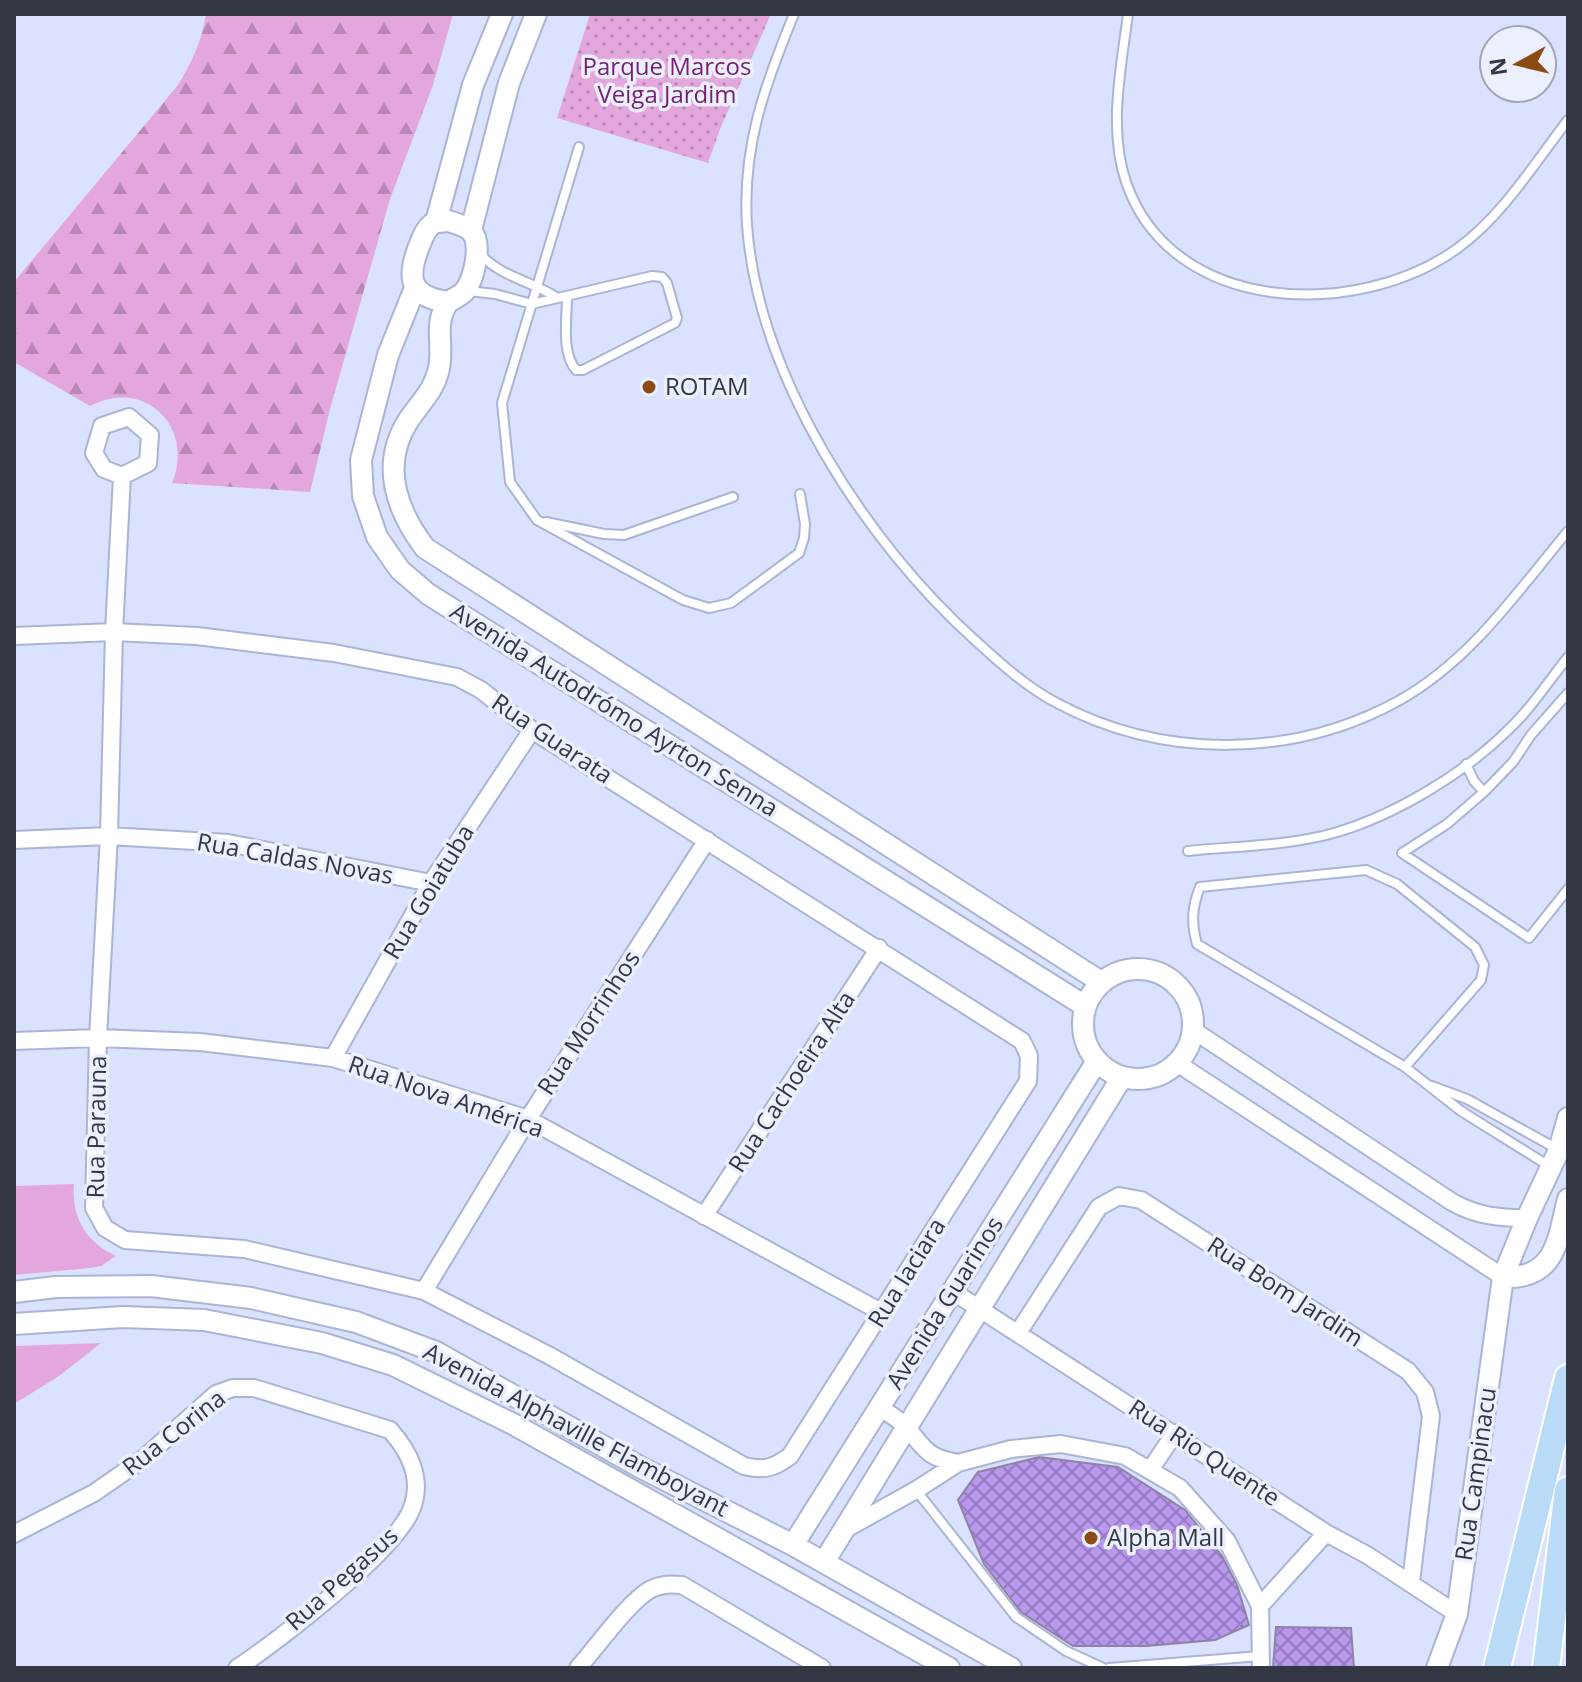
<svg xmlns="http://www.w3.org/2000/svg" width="1582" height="1682" font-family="'Open Sans',sans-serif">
	<defs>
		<pattern id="forest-firs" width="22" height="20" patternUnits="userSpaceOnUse" patternTransform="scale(2)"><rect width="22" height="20" fill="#e3a6dd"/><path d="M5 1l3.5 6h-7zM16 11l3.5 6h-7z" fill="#b988b5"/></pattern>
		<pattern id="park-dots" width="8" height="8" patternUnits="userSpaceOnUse" patternTransform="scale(2)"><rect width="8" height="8" fill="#e3a6dd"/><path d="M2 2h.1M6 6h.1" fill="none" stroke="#b988b5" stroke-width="1.8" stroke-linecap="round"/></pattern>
		<pattern id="building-cross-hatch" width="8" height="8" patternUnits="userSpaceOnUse" patternTransform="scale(2)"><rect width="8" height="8" fill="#b897ed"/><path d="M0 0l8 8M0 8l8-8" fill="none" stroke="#967cc2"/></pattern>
	</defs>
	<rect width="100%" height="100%" fill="#dae2fe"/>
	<!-- grass -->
	<path fill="#e3a6dd" d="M74,1184C71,1217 86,1242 116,1256L101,1266L90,1268L14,1275V1186Z
		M101,1343L59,1376L14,1404V1346Z"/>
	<!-- forest -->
	<path fill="url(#forest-firs)" d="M206,14H453L433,85L390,199L330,409L310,492L172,483C195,427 145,377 90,406L14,362V282L178,85C192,62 202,41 206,14Z"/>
	<!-- park -->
	<path fill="url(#park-dots)" d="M590,14H771L720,129L708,163L557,118Z"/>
	<!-- building -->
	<path fill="url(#building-cross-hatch)" stroke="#8e83a3" stroke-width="2" d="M1039,1457L1118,1467L1185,1510L1222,1556L1237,1585L1249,1625L1215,1640L1146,1646H1073L1021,1612L984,1564L958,1500L978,1472Z
		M1276,1627L1351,1628L1354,1668H1273Z"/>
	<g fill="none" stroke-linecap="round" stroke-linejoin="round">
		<!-- service casing -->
		<g stroke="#aab4d5" stroke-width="12">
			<path id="service" d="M794,14C765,85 742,146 747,225C758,377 866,543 977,642C1001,664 1027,687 1055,702C1162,760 1294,759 1400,700C1471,660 1517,592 1568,531
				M1128,14C1121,68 1108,129 1126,182C1172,316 1359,320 1458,248C1503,215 1534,164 1568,120
				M579,147L502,403L510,482L537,520L683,600L709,608L731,603L799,553L804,538L805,524L800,494
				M481,255C502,277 531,281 556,297
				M469,291L495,294L532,304L652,276L662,277L667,283L677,318L675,323L583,370H576C561,353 567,318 567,296
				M546,522L604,534L624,535L733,497
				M1568,693L1531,735L1513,762L1484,792L1447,824L1402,853L1529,938L1568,889
				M1466,764L1474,781L1484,792
				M1188,851C1237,846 1287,846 1334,833C1393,816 1462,775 1506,732C1530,710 1548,682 1568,657
				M1405,1067L1481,980L1484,965L1475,947L1397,884L1366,870L1200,887C1192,907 1191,923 1197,944L1405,1067L1461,1111L1549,1166
				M1432,1086L1467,1099L1559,1150
				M916,1490L1016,1617L1066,1651L1103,1668
				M1109,1668L1260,1656"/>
		</g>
		<!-- minor casing -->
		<g stroke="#aab4d5" stroke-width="20">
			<path id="minor" d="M129,417L150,435L148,463L122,476L104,469L94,453L102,426Z
				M14,636L114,632L197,636L334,653L457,677L481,690L532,730L1022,1041L1029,1056L1028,1081L790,1456C774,1468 764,1471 744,1466L550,1356L424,1291L244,1249L125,1240L105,1228L94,1208L98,1038L109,836L114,632L122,476
				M14,840L109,836L228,843L431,883
				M1193,1030L1452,1202C1477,1216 1498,1218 1527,1218
				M14,1041L98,1038L200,1042L333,1058L528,1119L881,1312
				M333,1058L431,883L532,730
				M1177,1063L1503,1277
				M704,1216L879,948
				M424,1291L528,1119L707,840
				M952,1291L1326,1533L1367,1555L1457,1614
				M1018,1333L1099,1207L1119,1196L1141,1200L1408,1371L1425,1392L1431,1416L1411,1582
				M879,1407C888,1413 899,1419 906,1427C926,1449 925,1457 958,1463
				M1150,1470L1175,1433
				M844,1530L916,1490L958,1463L1011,1449L1061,1444L1125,1456L1180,1488L1227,1541L1260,1606L1261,1668
				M14,1534L94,1493L143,1459L216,1394L233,1388H254L390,1430C409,1451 423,1479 412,1508C397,1550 277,1642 237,1668
				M1260,1606L1326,1533
				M578,1668C596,1648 629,1601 651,1589C662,1584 670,1584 682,1585L822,1668"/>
		</g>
		<!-- tertiary casing -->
		<g stroke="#aab4d5" stroke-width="24">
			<path id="tertiary" d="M448,221C455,223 466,226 471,231C483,243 474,280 464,292C460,296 453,299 448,302C412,297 406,281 418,249C421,242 424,231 430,226C434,221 442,222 448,221Z
				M436,222L473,85L502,14
				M471,230L509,83L536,14
				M415,288L388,355L361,460L363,496L377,537L400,570L428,594L1085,1006
				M448,302C433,325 444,343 439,368C435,390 419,404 408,421C380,465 397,511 425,548L1101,982
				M1083 1024a55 55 0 1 1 110 0a55 55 0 1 1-110 0Z
				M1503,1277C1556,1280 1558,1239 1568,1199
				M14,1292L56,1287L151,1286L251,1298L356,1322L436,1352L640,1467L793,1545L1011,1668
				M14,1324L123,1317L204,1320L322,1343L393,1365L513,1424L949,1668
				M793,1545L1097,1061
				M824,1562L1122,1077
				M1437,1668L1457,1614L1503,1277L1527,1218L1559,1150L1568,1118"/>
		</g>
		<!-- trunk casing -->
		<g stroke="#fff" stroke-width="30">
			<path id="trunk" d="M1497,1668L1568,1378
				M1546,1668L1568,1490"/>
		</g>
		<!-- service -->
		<use href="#service" stroke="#fff" stroke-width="8"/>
		<!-- minor -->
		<use href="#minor" stroke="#fff" stroke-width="16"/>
		<!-- tertiary -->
		<use href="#tertiary" stroke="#fff" stroke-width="20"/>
		<!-- trunk -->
		<use href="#trunk" stroke="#badbf8" stroke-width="26"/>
	</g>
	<!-- markers -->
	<g fill="#8b4b13" stroke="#ecf0fe" stroke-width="3">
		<circle cx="649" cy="387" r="8"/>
		<circle cx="1091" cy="1538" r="8"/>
	</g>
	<g text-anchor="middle" stroke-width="7" stroke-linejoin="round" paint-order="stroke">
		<!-- park labels -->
		<g font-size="24" fill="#761f72" stroke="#ecf0fe">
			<text x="667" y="75">Parque Marcos<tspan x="667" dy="28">Veiga Jardim</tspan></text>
		</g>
		<!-- poi labels -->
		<g font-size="24" fill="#343845" stroke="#ecf0fe" text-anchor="start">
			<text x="665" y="395">ROTAM</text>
			<text x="1107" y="1546">Alpha Mall</text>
		</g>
		<!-- street labels -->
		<g font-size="24" fill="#343845" stroke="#ecf0fe">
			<text transform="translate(614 710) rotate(32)" y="8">Avenida Autodrómo Ayrton Senna</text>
			<text transform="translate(552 739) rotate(34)" y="8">Rua Guarata</text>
			<text transform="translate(295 859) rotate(10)" y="8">Rua Caldas Novas</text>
			<text transform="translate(429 892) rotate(-59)" y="8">Rua Goiatuba</text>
			<text transform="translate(589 1023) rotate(-57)" y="8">Rua Morrinhos</text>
			<text transform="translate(792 1082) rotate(-57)" y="8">Rua Cachoeira Alta</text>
			<text transform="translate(446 1097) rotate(19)" y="8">Rua Nova América</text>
			<text transform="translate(97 1127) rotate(-89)" y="8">Rua Parauna</text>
			<text transform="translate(907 1273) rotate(-58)" y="8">Rua Iaciara</text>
			<text transform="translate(1285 1292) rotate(33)" y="8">Rua Bom Jardim</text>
			<text transform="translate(945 1303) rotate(-58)" y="8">Avenida Guarinos</text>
			<text transform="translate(576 1430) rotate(28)" y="8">Avenida Alphaville Flamboyant</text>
			<text transform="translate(174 1433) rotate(-38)" y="8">Rua Corina</text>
			<text transform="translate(1204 1453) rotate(33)" y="8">Rua Rio Quente</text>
			<text transform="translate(1476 1474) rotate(-82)" y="8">Rua Campinacu</text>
			<text transform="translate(342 1579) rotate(-42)" y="8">Rua Pegasus</text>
		</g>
	</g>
	<!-- border -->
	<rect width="1582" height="1682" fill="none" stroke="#343845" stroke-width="32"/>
	<!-- north arrow -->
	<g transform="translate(1518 64) rotate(262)"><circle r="38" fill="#ecf0fe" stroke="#a2a6b4" stroke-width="2"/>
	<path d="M0-6L14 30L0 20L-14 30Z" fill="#8b4b13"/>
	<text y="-12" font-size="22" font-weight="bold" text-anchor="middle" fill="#343845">N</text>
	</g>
</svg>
